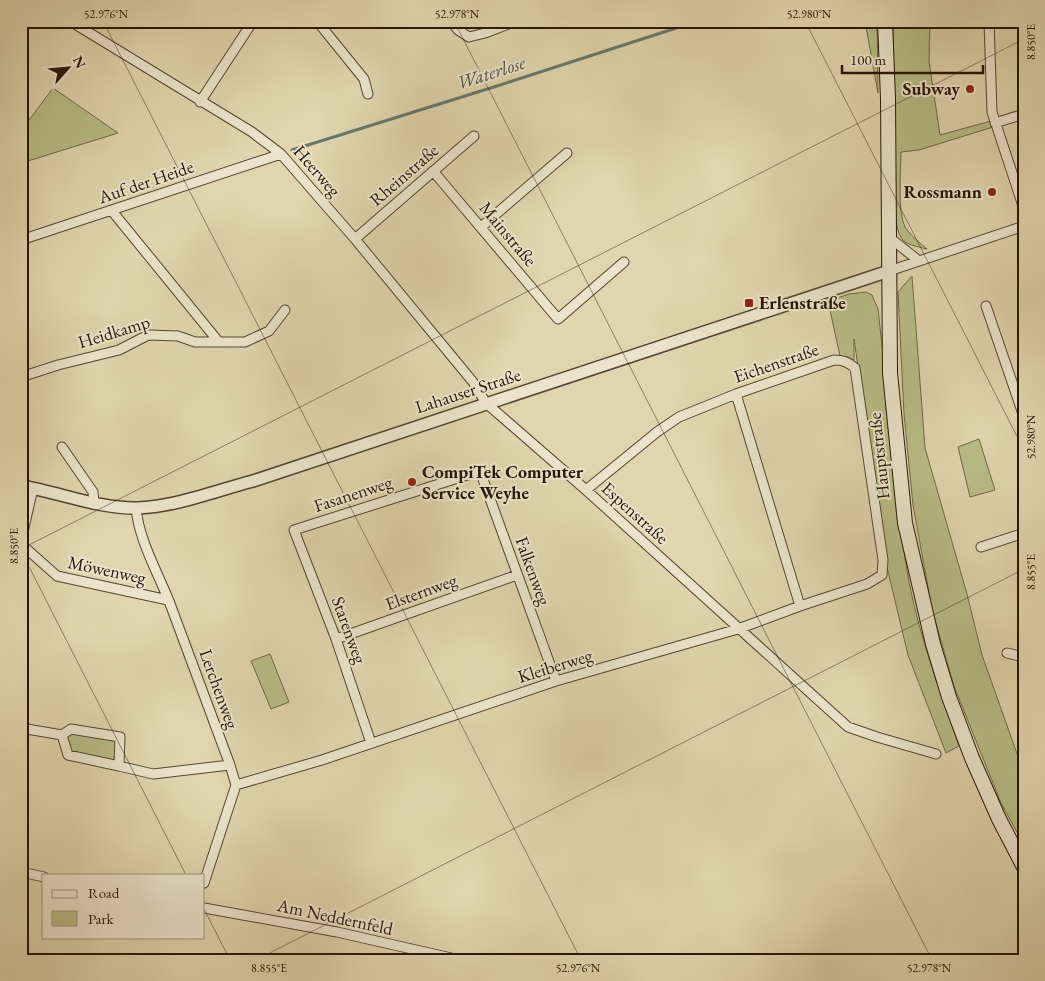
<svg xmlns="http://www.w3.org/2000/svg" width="1045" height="981" font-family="'EB Garamond',serif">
	<rect width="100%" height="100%" fill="#e0d5ae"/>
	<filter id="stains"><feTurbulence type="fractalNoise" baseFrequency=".004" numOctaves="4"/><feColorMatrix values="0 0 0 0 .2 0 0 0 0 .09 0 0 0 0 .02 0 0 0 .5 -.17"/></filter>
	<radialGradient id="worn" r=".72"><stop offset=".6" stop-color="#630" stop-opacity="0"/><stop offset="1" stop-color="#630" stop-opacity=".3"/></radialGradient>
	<!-- green -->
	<path fill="#b8bc86" stroke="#6f6846" d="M865,21H877L878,93Z
		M893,21H930L929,61L940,135L991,121L993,127L919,150L901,152C901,171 897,210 905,227C910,235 920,243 927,249C901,243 899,242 895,214Z
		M53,88L118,133L28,161L21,156V131Z
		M912,276L925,448L967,594L982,655L1021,765L1024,766V845L1001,803L954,686L932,609L913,505L904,414L898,292Z
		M866,292L872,295L878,309C889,400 892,492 909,582C920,638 940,692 959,746L946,753L908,655L886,563L854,339V360L848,357L840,356L828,301L849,294Z
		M979,439L995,490L970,497L958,447Z
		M270,654L289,702L271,709L251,661Z
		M71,731L118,738L117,764L69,753L64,736Z"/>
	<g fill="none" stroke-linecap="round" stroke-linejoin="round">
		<!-- stream -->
		<path stroke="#69776d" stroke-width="3" d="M292,150L497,86L698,21"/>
		<!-- minor casing -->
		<g stroke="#544531" stroke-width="11">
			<path id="minor" d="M70,21L252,132L281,154L355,239L473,382L486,403L586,490L848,727L877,737L936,754
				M317,21L364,79L368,94
				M451,21L458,30L469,37L485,33L516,21
				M989,21L992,112L1024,209
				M200,102L253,21
				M995,123L1024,114
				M433,171L558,319L624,262
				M112,211L218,341
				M481,227L567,153
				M889,237L919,261
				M355,239L474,136
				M21,240L281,154
				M889,271L1024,226
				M986,306L1024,417
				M21,377L58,365L119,350L148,335L178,336L195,342H245L269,331L285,310
				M736,394L800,606
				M62,447L93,492L94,503
				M21,474L26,486
				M136,508C139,540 157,571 169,601C189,656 210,710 230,765L236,785L204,883
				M21,541L33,488
				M21,544L57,576L168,600
				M981,547L1024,533
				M336,639L517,575
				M1007,653L1024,657
				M21,728L62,735L71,729L120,737L119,766L68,755L62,735
				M371,743L336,639L294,530L480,471L556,681
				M119,766L153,774L230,765
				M236,785L322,760L556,681L738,629L800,606L867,584L882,575L883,560L855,368C848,362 843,360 834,360L736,394L679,417L657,432L586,490
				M21,872L44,877
				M204,908L337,932L460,960"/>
		</g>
		<!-- tertiary casing -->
		<g stroke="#544531" stroke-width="14">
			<path id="tertiary" d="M21,486C59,492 98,509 138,508C178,506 215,491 253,481L889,271"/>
		</g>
		<!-- secondary casing -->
		<g stroke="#261507" stroke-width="16">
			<path id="secondary" d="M885,21L888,99L890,373L905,523L933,644L949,697L972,758L999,819L1024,867"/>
		</g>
		<!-- minor -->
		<use href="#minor" stroke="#ebe4ca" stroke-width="9"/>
		<!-- tertiary -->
		<use href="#tertiary" stroke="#ebe4ca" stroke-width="11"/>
		<!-- secondary -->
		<use href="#secondary" stroke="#ebe4ca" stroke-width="14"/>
	</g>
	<!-- ticks -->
	<path fill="none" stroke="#261507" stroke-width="1" stroke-opacity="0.45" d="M103,21L581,960M454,21L932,960M805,21L1024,450M21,549L1024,39M21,551L186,875M204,909L230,960M256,960L1024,569"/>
	<!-- markers -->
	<g fill="#8f2418" stroke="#ebe4ca" stroke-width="2">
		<circle cx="970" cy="89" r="5"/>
		<circle cx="992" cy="192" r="5"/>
		<rect x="744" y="298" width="10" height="10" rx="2.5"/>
		<circle cx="412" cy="482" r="5"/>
	</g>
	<g text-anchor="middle" stroke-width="4" stroke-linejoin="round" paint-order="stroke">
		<!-- poi labels -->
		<g font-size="18" font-weight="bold" fill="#261507" stroke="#ebe4ca" text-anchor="end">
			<text x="960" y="95">Subway</text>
			<text x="982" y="198">Rossmann</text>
			<text x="759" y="309" text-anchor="start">Erlenstraße</text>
			<text x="422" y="478" text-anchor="start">CompiTek Computer<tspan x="422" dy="21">Service Weyhe</tspan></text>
		</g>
		<!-- street labels -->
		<g font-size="18" fill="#261507" stroke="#ebe4ca">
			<text transform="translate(317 171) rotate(49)" y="6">Heerweg</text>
			<text transform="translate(404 175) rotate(-41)" y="6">Rheinstraße</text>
			<text transform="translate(146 182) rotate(-19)" y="6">Auf der Heide</text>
			<text transform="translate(508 234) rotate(50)" y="6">Mainstraße</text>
			<text transform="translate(114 332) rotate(-17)" y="6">Heidkamp</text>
			<text transform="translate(776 363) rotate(-19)" y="6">Eichenstraße</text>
			<text transform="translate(468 391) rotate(-18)" y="6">Lahauser Straße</text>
			<text transform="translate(879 456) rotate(-96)" y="6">Hauptstraße</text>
			<text transform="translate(353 494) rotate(-18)" y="6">Fasanenweg</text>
			<text transform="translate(635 513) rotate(42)" y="6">Espenstraße</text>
			<text transform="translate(107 570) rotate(12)" y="6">Möwenweg</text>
			<text transform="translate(533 571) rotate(70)" y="6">Falkenweg</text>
			<text transform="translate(421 592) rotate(-20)" y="6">Elsternweg</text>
			<text transform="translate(349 630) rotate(70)" y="6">Starenweg</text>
			<text transform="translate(555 666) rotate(-17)" y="6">Kleiberweg</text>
			<text transform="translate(219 689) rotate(70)" y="6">Lerchenweg</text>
			<text transform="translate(335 917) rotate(12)" y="6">Am Neddernfeld</text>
		</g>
		<!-- water labels -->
		<g font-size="19" font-style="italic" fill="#4d4e42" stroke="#ebe4ca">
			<text transform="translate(491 72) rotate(-18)" y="7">Waterlose</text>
		</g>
	</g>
	<!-- margin -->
	<rect width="1045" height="981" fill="none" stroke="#e0d5ae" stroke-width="55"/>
	<!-- legend -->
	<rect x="42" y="874" width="162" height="65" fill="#ebe4ca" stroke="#9c917c"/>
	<rect x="52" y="890" width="25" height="8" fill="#ebe4ca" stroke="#9c917c"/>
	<text x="88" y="898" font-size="15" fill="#261507">Road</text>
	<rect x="52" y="911" width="25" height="15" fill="#b8bc86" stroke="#9c917c"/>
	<text x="88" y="924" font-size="15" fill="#261507">Park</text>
	<!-- north arrow -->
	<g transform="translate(68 68) rotate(63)" stroke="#ebe4ca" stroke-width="4" paint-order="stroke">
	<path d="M0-4L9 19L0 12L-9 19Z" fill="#261507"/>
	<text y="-8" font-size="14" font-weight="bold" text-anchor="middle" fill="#261507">N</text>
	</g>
	<!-- scale -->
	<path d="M842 65v8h141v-8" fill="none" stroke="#261507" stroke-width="2.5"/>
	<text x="850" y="65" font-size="15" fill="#261507" stroke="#ebe4ca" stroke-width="4" paint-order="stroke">100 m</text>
	<rect x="28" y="28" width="990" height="926" fill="none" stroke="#261507" stroke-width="2"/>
	<g font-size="12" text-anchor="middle" fill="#261507">
		<text x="106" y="18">52.976°N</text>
		<text x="457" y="18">52.978°N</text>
		<text x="809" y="18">52.980°N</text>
		<text transform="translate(1031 42) rotate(-90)" y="4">8.850°E</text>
		<text transform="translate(1031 437) rotate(-90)" y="4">52.980°N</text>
		<text transform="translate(14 546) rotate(-90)" y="4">8.850°E</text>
		<text transform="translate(1031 572) rotate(-90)" y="4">8.855°E</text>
		<text x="269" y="972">8.855°E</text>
		<text x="578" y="972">52.976°N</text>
		<text x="929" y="972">52.978°N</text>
	</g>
	<rect width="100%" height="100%" filter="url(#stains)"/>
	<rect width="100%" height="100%" fill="url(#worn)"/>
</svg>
